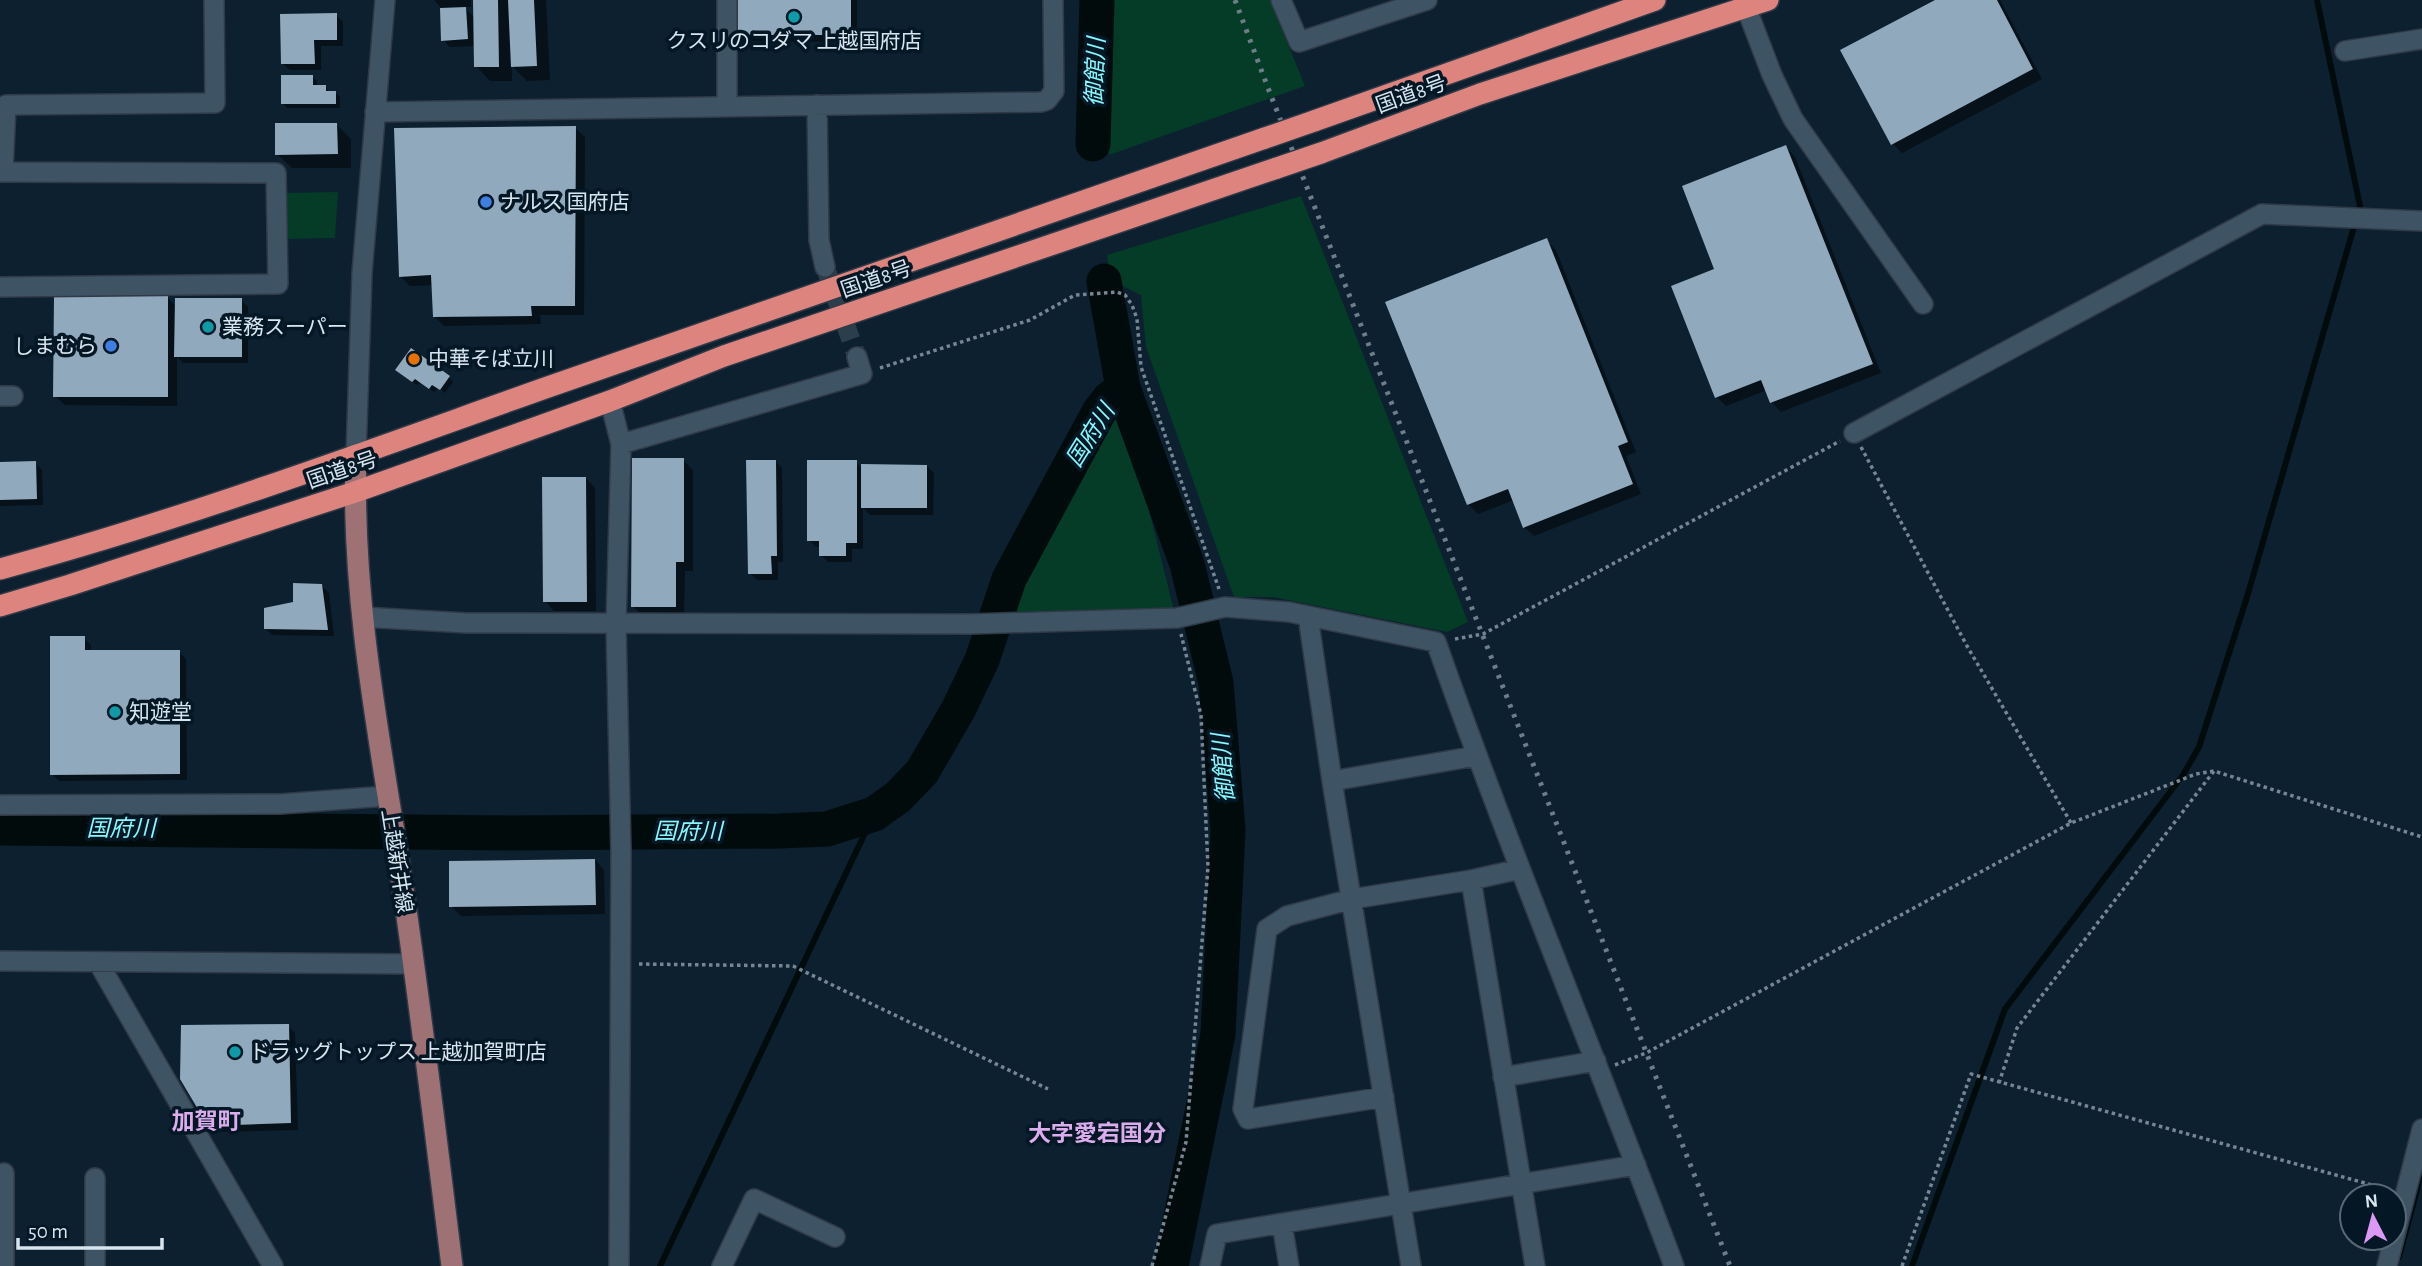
<svg xmlns="http://www.w3.org/2000/svg" width="2422" height="1266" font-family="'Alegreya Sans','Noto Sans JP',sans-serif">
	<rect width="100%" height="100%" fill="#0c202f"/>
	<!-- green -->
	<path fill="#043c27" d="M1110,0H1270L1305,86L1109,155L1107,44Z
		M338,192L335,238L282,239V193Z
		M1301,196L1468,622L1447,632L1273,597H1234L1146,347L1141,295L1121,285L1111,284L1107,255Z
		M1114,414L1124,418L1128,427L1174,610L1006,613L1097,429L1104,418Z"/>
	<!-- shadow -->
	<path fill="#0007" d="M434,0H471V7H464L475,18V0H546L550,80L527,81L512,66V81H490L476,66L475,46L450,47L443,40L441,8Z
		M739,0H857V42L746,41L739,34Z
		M1938,0H2000L2042,79L1902,153L1892,143Z
		M336,15L343,22V46H321V70H290L282,63Z
		M312,76L317,81V86H325L330,93H336L340,97V108H287L283,103Z
		M336,124L351,139V168H292L277,154Z
		M575,128L585,137L584,315H540L541,324L444,326L434,316L433,285L410,286L401,277Z
		M1786,147L1795,157L1881,373L1781,412L1772,402L1767,390L1726,406L1717,397V270Z
		M1546,240L1556,250L1636,452L1626,456L1641,494L1534,536L1524,527L1514,500L1478,514L1468,504Z
		M168,298L176,307L241,300L248,307V363H183L177,357V406L65,405L55,396Z
		M401,374L449,377L453,382L445,393L438,388L434,392L420,382L417,385Z
		M683,460L693,470V571H685L684,616L642,615L633,606Z
		M775,461L782,468L783,562H778V580H757L750,573Z
		M856,462L863,469L927,466L934,473L933,515H870L863,508V549H852V562H828L821,555V547H816L809,540Z
		M35,463L42,470L43,505L0,506V464Z
		M586,478L595,488L596,611H554L545,601Z
		M322,586L329,593L334,636L272,635L265,628L295,603Z
		M84,638L91,645V652H179L186,659L187,780L59,781L52,774Z
		M595,860L604,870L605,914L461,916L451,906Z
		M288,1026L295,1033L298,1130L217,1132L209,1125Z"/>
	<g fill="none" stroke-linecap="round" stroke-linejoin="round">
		<!-- stream -->
		<path stroke="#010b0c" stroke-width="6" d="M2399,1257L2422,1171
			M660,1266L874,814
			M1912,1266L2005,1009L2183,775L2199,747L2247,597L2360,206L2317,0"/>
		<!-- river -->
		<path stroke="#010b0c" stroke-width="35" d="M1093,144L1097,0
			M1104,281L1123,388L1187,564L1216,683L1228,830L1218,1034L1171,1266
			M0,828L514,833L779,831L827,829L874,814L898,797L922,772L958,710L982,660L1009,579L1099,412L1109,399L1123,388"/>
	</g>
	<!-- building -->
	<path fill="#91a9bc" d="M473,0H498L499,67H474Z
		M508,0H534L537,66L511,67Z
		M737,0H851V35H737Z
		M1935,0H1997L2033,69L1891,145L1840,50Z
		M466,7L468,39L441,41L440,8Z
		M337,13V40H314L315,64H281L280,14Z
		M281,75H313V85H326V91H336V104H281Z
		M275,123H337L338,154L275,155Z
		M576,126L575,306H531L532,316L433,317L431,275L399,277L394,128Z
		M1786,145L1873,364L1770,403L1761,380L1715,398L1671,286L1714,269L1682,186Z
		M1547,238L1628,442L1618,446L1633,484L1523,528L1508,489L1467,505L1385,302Z
		M54,296H168V397H53Z
		M175,298H242V357H174Z
		M411,348L450,376L440,390L432,385L429,389L415,379L412,382L395,370Z
		M632,458H684V562H676V607H631Z
		M746,460H776L777,556H771L772,574H748Z
		M807,460H857V543H846V556H819V541H807Z
		M36,461L37,499L0,500V462Z
		M861,464L927,465V508H861Z
		M542,477H586L587,602H543Z
		M293,583L322,584L328,630L264,629V608L293,602Z
		M50,636H85V650H180V774L50,775Z
		M595,859L596,905L449,907V861Z
		M289,1024L291,1123L208,1126L180,1079L181,1025Z"/>
	<g fill="none" stroke-linecap="round" stroke-linejoin="round">
		<!-- minor-tunnel -->
		<path stroke="#2b3e4c" stroke-width="19" stroke-dasharray="19 10" stroke-linecap="butt" d="M825,267L857,357"/>
		<!-- minor casing -->
		<g stroke="#303947" stroke-width="22">
			<path id="minor" d="M1281,0L1299,42L1427,0
				M1746,7L1772,75L1793,119L1923,304
				M2345,51L2422,39
				M727,105V0
				M817,105L819,240L825,267
				M375,112L1041,102L1047,100L1054,91L1053,0
				M0,172L276,173L278,284L0,287
				M3,172L6,105L215,103L214,0
				M0,396H13
				M610,401L621,444L616,624L621,853L619,1266
				M1854,433L2262,214L2422,221
				M621,444L862,374L857,357
				M356,455L362,273L385,0
				M1308,616L1332,781L1411,1266
				M362,617L467,623L970,624L1177,618L1225,607L1289,612L1436,642C1510,852 1596,1057 1674,1266
				M1332,781L1476,756
				M0,805L280,804L387,796
				M1471,880L1535,1266
				M0,961L413,964
				M98,962L273,1266
				M1503,1077L1596,1061
				M1384,1097L1248,1119L1243,1109L1267,929L1287,916L1352,899L1471,880L1520,869
				M95,1178V1266
				M1282,1224L1289,1266
				M4,1266V1173
				M722,1266L754,1199L835,1237
				M1210,1266L1217,1234L1636,1165
				M2387,1266L2422,1129"/>
		</g>
		<!-- major casing -->
		<g stroke="#303947" stroke-width="24">
			<path id="major" d="M356,455C351,599 380,741 402,882C421,1010 436,1138 452,1266"/>
		</g>
		<!-- highway casing -->
		<g stroke="#303947" stroke-width="24">
			<path id="highway" d="M1314,121L1655,0
				M1321,153L1480,94L1768,0
				M0,569C186,519 367,451 548,387C786,303 1025,220 1265,138
				M0,606L70,585L355,492L610,401L724,356L1277,168"/>
		</g>
		<!-- path -->
		<path stroke="#768693" stroke-width="3.5" stroke-dasharray="3.5 3.5" stroke-linecap="butt" d="M880,368L1030,320L1075,295L1117,292L1125,295L1132,305L1137,319L1141,367L1219,589
			M1861,447L1967,646L2071,823
			M1455,639L1483,634L1840,441
			M639,964L793,966L1048,1089
			M1615,1065L1646,1053L2071,823L2196,774L2214,771L2422,837
			M1999,1083L2017,1028L2214,771
			M1152,1266L1186,1142L1208,867L1201,715L1181,634
			M1902,1266L1971,1074L2390,1190"/>
		<!-- minor -->
		<use href="#minor" stroke="#3e5465" stroke-width="19"/>
		<!-- major -->
		<use href="#major" stroke="#9e7174" stroke-width="21"/>
		<!-- highway -->
		<use href="#highway" stroke="#de847e" stroke-width="21"/>
		<!-- rail -->
		<path stroke="#6d7d8a" stroke-width="5" stroke-dasharray="3.5 7" stroke-linecap="butt" d="M1235,0L1268,88L1730,1266"/>
		<!-- highway-bridge casing -->
		<g stroke="#303947" stroke-width="24" stroke-linecap="butt">
			<path id="highway-bridge" d="M1265,138L1314,121
				M1277,168L1321,153"/>
		</g>
		<!-- highway-bridge -->
		<use href="#highway-bridge" stroke="#de847e" stroke-width="21"/>
	</g>
	<!-- markers -->
	<g fill="#0f9aa8" stroke="#031725" stroke-width="2.5">
		<circle cx="794" cy="17" r="7"/>
		<circle cx="208" cy="327" r="7"/>
		<circle cx="115" cy="712" r="7"/>
		<circle cx="235" cy="1052" r="7"/>
	</g>
	<g fill="#3f7fe0" stroke="#031725" stroke-width="2.5">
		<circle cx="486" cy="202" r="7"/>
		<circle cx="111" cy="346" r="7"/>
	</g>
	<circle fill="#e8710a" stroke="#031725" stroke-width="2.5" cx="414" cy="359" r="7"/>
	<g text-anchor="middle" stroke-width="7" stroke-linejoin="round" paint-order="stroke">
		<!-- poi labels -->
		<g font-size="21" fill="#d8e5ef" stroke="#031725" text-anchor="start">
			<text x="794" y="48" text-anchor="middle">クスリのコダマ 上越国府店</text>
			<text x="500" y="209">ナルス 国府店</text>
			<text x="222" y="334">業務スーパー</text>
			<text x="97" y="353" text-anchor="end">しまむら</text>
			<text x="428" y="366">中華そば立川</text>
			<text x="129" y="719">知遊堂</text>
			<text x="249" y="1059">ドラッグトップス 上越加賀町店</text>
		</g>
		<!-- street labels -->
		<g font-size="21" fill="#d8e5ef" stroke="#031725">
			<text transform="translate(1411 94) rotate(-20)" y="7">国道8号</text>
			<text transform="translate(876 279) rotate(-19)" y="7">国道8号</text>
			<text transform="translate(342 470) rotate(-19)" y="7">国道8号</text>
			<text transform="translate(397 861) rotate(81)" y="7">上越新井線</text>
		</g>
		<!-- water labels -->
		<g font-size="23" font-style="italic" fill="#86f8fe" stroke="#031725">
			<text transform="translate(1095 72) rotate(-88)" y="8">御館川</text>
			<text transform="translate(1090 435) rotate(-58)" y="8">国府川</text>
			<text transform="translate(1223 768) rotate(-95)" y="8">御館川</text>
			<text x="121" y="836">国府川</text>
			<text x="688" y="839">国府川</text>
		</g>
		<!-- neighbourhood labels -->
		<g font-size="23" font-weight="bold" fill="#dcadec" stroke="#031725">
			<text x="206" y="1129">加賀町</text>
			<text x="1097" y="1141">大字愛宕国分</text>
		</g>
	</g>
	<!-- north arrow -->
	<g transform="translate(2373 1217) rotate(354)"><circle r="33" fill="#031725" stroke="#586976" stroke-width="2"/>
	<path d="M0-5L12 26L0 18L-12 26Z" fill="#dc99f4"/>
	<text y="-10" font-size="19" font-weight="bold" text-anchor="middle" fill="#d8e5ef">N</text>
	</g>
	<!-- scale -->
	<path d="M18 1238v10h144v-10" fill="none" stroke="#d8e5ef" stroke-width="3.5"/>
	<text x="28" y="1238" font-size="21" fill="#d8e5ef" stroke="#031725" stroke-width="5" paint-order="stroke">50 m</text>
</svg>
